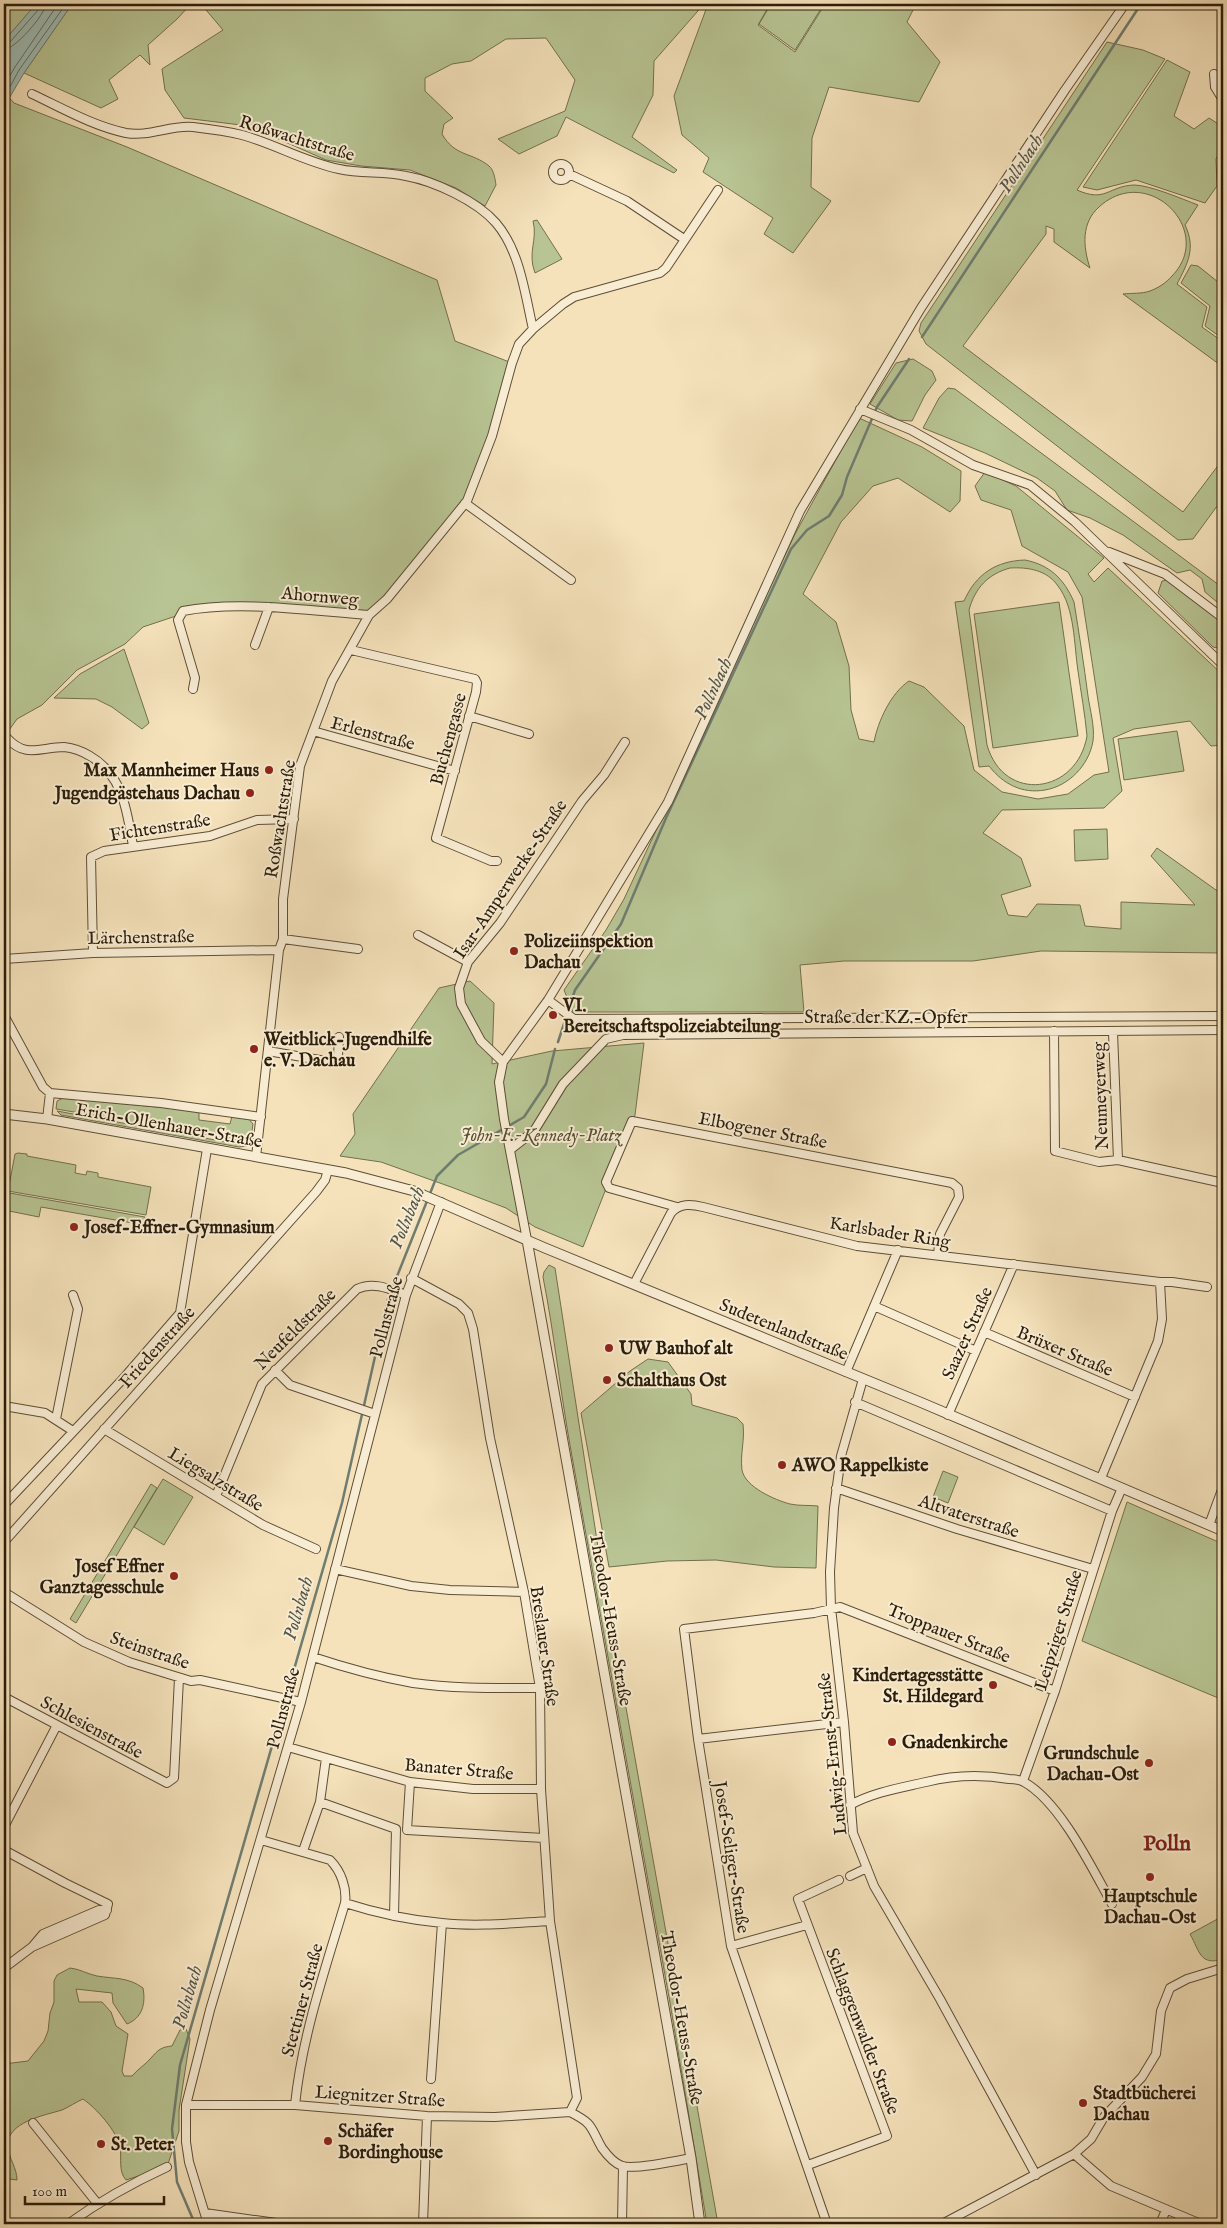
<svg xmlns="http://www.w3.org/2000/svg" width="1227" height="2228" font-family="'IM FELL English',serif">
	<rect width="100%" height="100%" fill="#f5e2bb"/>
	<filter id="stains"><feTurbulence type="fractalNoise" baseFrequency=".004" numOctaves="4"/><feColorMatrix values="0 0 0 0 .2 0 0 0 0 .09 0 0 0 0 .02 0 0 0 .5 -.17"/></filter>
	<radialGradient id="worn" r=".72"><stop offset=".6" stop-color="#630" stop-opacity="0"/><stop offset="1" stop-color="#630" stop-opacity=".3"/></radialGradient>
	<!-- green -->
	<path fill="#b8c493" stroke="#72704e" fill-rule="evenodd" d="M15,4H36L4,41V13Z
		M72,4H191L177,19L148,45L150,65L140,55L109,80L118,99L101,108L24,73Z
		M201,4H704L654,61L653,95L632,137L677,170L674,173L566,117L557,136L519,154L498,139L565,111L575,80L546,38L506,39L471,61L452,64L425,78V91L453,118L444,124L442,134C455,157 472,152 489,166C494,170 495,179 496,185L485,206L456,188L410,170L361,166L326,160L249,126L184,118L165,90L162,69L223,30Z
		M708,4H770L758,25L795,52L825,4H916L907,22L940,62L919,102L829,87L812,138L811,187L831,201L793,253L764,234L773,218L703,172L709,158L682,135L674,96Z
		M771,4H824L795,50L759,24Z
		M1107,42L1143,50L1165,59L1077,190C1106,203 1108,186 1134,185C1150,185 1182,199 1198,205L1185,225C1196,248 1188,263 1177,284L1207,307L1202,327L1223,342V367L1123,294C1131,293 1142,294 1150,291C1158,288 1166,283 1172,276C1216,231 1148,162 1099,207C1081,223 1083,247 1090,268L1054,242V229L1046,226V234L963,346L1183,512L1223,459V498L1193,539L1178,540L926,344L919,331L921,323Z
		M1167,60L1190,72L1174,116L1194,129L1209,118L1223,127V145L1216,159L1217,186L1205,203L1136,180L1097,190L1083,187Z
		M4,92L14,103L127,147L437,280L455,341L512,363L492,436L467,501L369,615L269,607L200,608L143,627L125,644L77,670L42,705L17,719L4,737V107L10,99Z
		M537,220L562,259L535,273C527,252 538,240 533,221Z
		M1191,265L1198,266L1223,286V339L1205,326L1210,306L1181,283Z
		M913,359L932,371L936,380L925,395L912,421L898,420L870,404L896,363Z
		M948,388L955,389L1223,588V607L1205,592L1202,579L1190,570L1177,573L1123,535L1090,518L1067,510L1055,491L1037,478L985,453L923,428L939,398Z
		M859,418L922,447L961,471L960,501L950,512L898,478L873,486L841,522L803,594L836,622L849,666L851,710L859,739L874,742C878,721 891,693 909,681L924,687L964,726L974,770L1002,792L1038,799L1068,794L1094,775L1109,772L1082,597L1068,572L1022,546L1011,510L981,500L975,486L985,472L1016,486L1104,558L1088,574L1094,582L1108,568L1223,675V745L1211,746L1190,721L1134,729L1113,738L1122,791L1104,808L1002,810L983,833L1021,858L1031,886L1001,895L1008,915L1027,917L1037,904L1080,905L1085,926L1121,929V902L1195,905L1151,856L1157,848L1223,895V953L1041,951L973,961H844L800,965L804,1012H573L564,990L606,930L624,899L795,534Z
		M1025,560C1050,565 1064,579 1074,602C1079,633 1084,665 1088,696C1090,710 1095,727 1093,741C1089,765 1069,786 1045,790C1022,794 1003,784 989,766L979,767L955,602L964,601C976,574 996,561 1025,560ZM1010,568C1028,567 1047,570 1058,586C1075,608 1074,645 1078,671C1081,693 1085,714 1087,736C1077,794 1004,804 987,745L969,610C975,588 988,574 1010,568Z
		M1169,580L1223,622V649L1213,647L1158,593L1162,581Z
		M1059,602L1078,736L993,748L974,614Z
		M124,649L149,723L142,729L112,707L96,699L54,698L80,674Z
		M1177,731L1184,771L1124,780L1118,739Z
		M1107,829L1108,859L1075,861L1074,830Z
		M470,981L494,1003L492,1064L552,1051L644,1043L635,1115L583,1247L535,1227L506,1208L451,1187L381,1162L340,1156L355,1134L353,1114L439,988Z
		M63,1098L199,1111V1120L230,1124L232,1116L248,1118L253,1124L251,1138L246,1141L56,1109L57,1101Z
		M57,1111L248,1146L239,1147L61,1115Z
		M18,1153L27,1154V1156L76,1165L75,1173L86,1175L87,1171L98,1173V1177L151,1187L146,1215L8,1191L15,1154Z
		M4,1192L145,1217L144,1225L41,1207L39,1217L4,1210Z
		M549,1265L555,1268L602,1573L718,2224H707L670,2003L570,1445C560,1389 554,1333 543,1277L544,1272Z
		M648,1359L668,1362L691,1394L692,1405L737,1418L743,1424C745,1441 740,1453 742,1470C745,1487 775,1500 790,1504C799,1506 809,1505 818,1506L816,1568L774,1567L716,1560L667,1561L609,1567L581,1413L630,1371Z
		M943,1471L958,1477L948,1503L933,1497Z
		M163,1479L193,1497L164,1545L134,1527Z
		M151,1484L157,1488L76,1623L70,1619Z
		M1127,1502L1223,1544V1700L1082,1641Z
		M1223,1916V1959C1200,1966 1200,1952 1190,1934Z
		M70,1968C80,1969 87,1974 97,1976C115,1979 128,1977 143,1988C146,2004 142,2018 127,2024L113,2003L112,1993L76,1989L79,2002H102L111,2012L116,2026L128,2034L122,2071L124,2076H132C138,2069 146,2064 151,2058C158,2050 161,2047 172,2046L180,2030L186,2029L190,2039L179,2110V2131L167,2167L126,2180C118,2171 122,2159 120,2147C117,2131 96,2108 83,2099C76,2102 69,2107 62,2110C46,2115 5,2122 8,2147C9,2159 17,2168 17,2180L9,2179L4,2172V2064L28,2061L44,2041L48,2031L50,2013L54,2002V1981L57,1975Z"/>
	<!-- water -->
	<path fill="#9dbdb6" stroke="#6f7d71" d="M36,4H72L24,73L4,107V41Z"/>
	<g fill="none" stroke-linecap="round" stroke-linejoin="round">
		<!-- shore -->
		<path stroke="#646d60" stroke-width="1" d="M4,44L10,42L39,9L40,4
			M4,50C15,49 45,15 46,4
			M4,86L15,67L58,4
			M4,98L19,70L66,4"/>
		<!-- stream -->
		<path stroke="#6f7d71" stroke-width="2.5" d="M922,337L1141,4
			M558,1042L575,990L621,924L666,818L791,549L807,530L829,516L842,495L847,477L877,407L909,359
			M195,2224L177,2182L172,2129L180,2065L342,1503L388,1299L437,1176L458,1155L524,1117L546,1084L555,1049"/>
		<!-- minor casing -->
		<g stroke="#5e4e36" stroke-width="10">
			<path id="minor" d="M1214,74L1215,87L1223,100
				M32,94C62,108 93,126 126,133C149,137 170,125 193,127C210,129 226,131 242,135C275,144 305,162 339,169C361,174 384,171 406,176C434,181 477,201 496,223C520,251 525,294 533,329L519,344L512,363L492,436L467,501L387,599L369,615L332,681L300,766L283,899V939L279,950L256,1157
				M553 172a8 8 0 1 1 16 0a8 8 0 1 1-16 0Z
				M1223,168V174
				M569,174L627,201L684,239
				M533,329L563,304L574,297L660,273L666,268L718,190
				M860,409L911,430L973,465L1030,485L1075,522L1223,665
				M465,503L571,580
				M1109,552L1165,574L1223,618
				M255,645L269,607
				M351,650L475,679L477,683L476,692L436,838L491,861H497
				M193,689L195,678L178,620L183,611C239,600 312,611 369,615
				M469,716L529,734
				M313,731L455,771
				M4,743L7,738C26,759 41,747 64,747C73,748 82,751 90,756C123,775 127,811 133,846
				M418,935L468,962
				M283,939L358,949
				M93,953L91,857L104,851L210,836L257,820L294,819
				M4,959L93,953L279,950
				M548,1000L574,1019L1223,1016
				M4,1010L5,1017L43,1087L50,1093L47,1119
				M1054,1031L1055,1151L1099,1162L1118,1160L1223,1183
				M1113,1032L1118,1160
				M268,1051L331,1062L338,1056L339,1037
				M503,1062L481,1041L461,1004L459,988L468,962L500,923L582,801L604,775L625,742
				M50,1093L161,1103L261,1117
				M511,1149L534,1131L563,1084L606,1039L623,1035L1223,1030
				M677,1207L609,1188L606,1182L632,1121L952,1183L958,1188L959,1197L940,1234L938,1255
				M527,1240L504,1119L499,1082L503,1062L548,1000L668,802L800,511L921,308L1065,90L1125,4
				M411,1278L459,1304L468,1313L473,1329L490,1438L524,1592L540,1688L541,1789L550,1921L577,2098L570,2112
				M1160,1282H1172L1207,1287
				M634,1284L671,1213C680,1203 691,1204 703,1207L857,1246L1160,1282L1162,1319L1158,1341L1101,1478
				M874,1306L976,1351
				M984,1332L1135,1397
				M275,1370L290,1385L375,1414
				M846,1372L898,1250
				M863,1379L841,1456L834,1508L830,1572L831,1608L844,1722L853,1833L874,1886L940,1999L1036,2175
				M855,1402L1112,1511
				M4,1406L45,1413L73,1431
				M948,1415L1014,1264
				M56,1419L78,1309L73,1295
				M104,1429L263,1525L316,1549
				M836,1488L957,1529L1093,1569
				M216,1496L262,1384L357,1289C373,1281 390,1289 406,1295
				M4,1505L121,1381L180,1313L207,1149
				M1209,1525L1223,1487
				M4,1542L316,1192L325,1180L328,1170
				M335,1569L411,1586L450,1590L524,1592
				M4,1592L84,1642L129,1662L191,1681L200,1680L301,1702
				M313,1657C346,1668 379,1677 413,1683C455,1689 498,1688 540,1688
				M4,1697L167,1783L174,1778L179,1678
				M698,1739L844,1722
				M288,1747L410,1782L473,1789H541
				M1023,1781L1055,1691L1112,1511L1122,1488
				M410,1782L407,1830L544,1838
				M320,1802L396,1829L394,1916
				M850,1805C874,1792 900,1788 926,1782C954,1775 980,1774 1009,1779C1014,1779 1020,1780 1024,1782C1060,1802 1092,1868 1112,1904
				M4,1827L57,1725
				M261,1840L330,1860C341,1871 347,1888 345,1903C376,1913 409,1920 442,1923C477,1927 514,1923 550,1921
				M4,1850L65,1883L108,1904L105,1915L32,1947L4,1968
				M303,1851L320,1802L326,1758
				M850,1876L867,1868
				M731,1946L807,1925
				M32,1947L43,1934L99,1910H107
				M431,2079L442,1923
				M186,2105H295L427,2116L495,2117L570,2112
				M295,2105C302,2036 325,1970 345,1903
				M570,2112C594,2124 590,2127 602,2148C607,2155 614,2163 622,2166C634,2170 676,2161 691,2158
				M33,2123L97,2203
				M1074,2154L1111,2186L1201,2224
				M808,2165L887,2136L798,1899L839,1880
				M205,2213L283,2224
				M68,2224C100,2201 132,2183 167,2167
				M208,2224L189,2162L186,2142V2105L210,2010L301,1702L406,1295L441,1202
				M423,2224L427,2116
				M622,2224L623,2166
				M827,2224L731,1946L698,1739L684,1629L814,1613L840,1607L1055,1691
				M942,2224L1074,2154L1091,2139L1104,2117L1142,2077L1156,2054L1161,2011L1170,1988L1187,1979L1223,1968
				M1160,2224L1166,2210"/>
		</g>
		<!-- tertiary casing -->
		<g stroke="#5e4e36" stroke-width="11">
			<path id="tertiary" d="M4,1114L47,1119L346,1173L414,1191L545,1248L920,1402L1223,1531
				M527,1240L691,2158L700,2224"/>
		</g>
		<!-- minor -->
		<use href="#minor" stroke="#f8ecd3" stroke-width="8"/>
		<!-- tertiary -->
		<use href="#tertiary" stroke="#f8ecd3" stroke-width="9"/>
	</g>
	<!-- markers -->
	<g fill="#8f2418" stroke="#f8ecd3" stroke-width="2">
		<circle cx="269" cy="770" r="5"/>
		<circle cx="250" cy="793" r="5"/>
		<circle cx="514" cy="951" r="5"/>
		<circle cx="553" cy="1015" r="5"/>
		<circle cx="254" cy="1049" r="5"/>
		<circle cx="74" cy="1227" r="5"/>
		<circle cx="609" cy="1348" r="5"/>
		<circle cx="607" cy="1380" r="5"/>
		<circle cx="782" cy="1465" r="5"/>
		<circle cx="174" cy="1576" r="5"/>
		<circle cx="993" cy="1685" r="5"/>
		<circle cx="892" cy="1742" r="5"/>
		<circle cx="1149" cy="1763" r="5"/>
		<circle cx="1150" cy="1877" r="5"/>
		<circle cx="1083" cy="2103" r="5"/>
		<circle cx="328" cy="2141" r="5"/>
		<circle cx="101" cy="2144" r="5"/>
	</g>
	<g text-anchor="middle" stroke-width="4" stroke-linejoin="round" paint-order="stroke">
		<!-- street labels -->
		<g font-size="18" fill="#2b1d0a" stroke="#f8ecd3">
			<text transform="translate(297 138) rotate(17)" y="6">Roßwachtstraße</text>
			<text transform="translate(320 596) rotate(5)" y="6">Ahornweg</text>
			<text transform="translate(373 733) rotate(15)" y="6">Erlenstraße</text>
			<text transform="translate(448 739) rotate(-75)" y="6">Buchengasse</text>
			<text transform="translate(280 819) rotate(-81)" y="6">Roßwachtstraße</text>
			<text transform="translate(160 827) rotate(-9)" y="6">Fichtenstraße</text>
			<text transform="translate(510 879) rotate(-56)" y="6">Isar-Amperwerke-Straße</text>
			<text transform="translate(141 937) rotate(-1)" y="6">Lärchenstraße</text>
			<text x="886" y="1023">Straße der KZ.-Opfer</text>
			<text transform="translate(1100 1096) rotate(-92)" y="6">Neumeyerweg</text>
			<text transform="translate(169 1125) rotate(10)" y="6">Erich-Ollenhauer-Straße</text>
			<text transform="translate(763 1130) rotate(11)" y="6">Elbogener Straße</text>
			<text transform="translate(890 1232) rotate(9)" y="6">Karlsbader Ring</text>
			<text transform="translate(386 1317) rotate(-75)" y="6">Pollnstraße</text>
			<text transform="translate(295 1329) rotate(-45)" y="6">Neufeldstraße</text>
			<text transform="translate(784 1329) rotate(22)" y="6">Sudetenlandstraße</text>
			<text transform="translate(967 1333) rotate(-66)" y="6">Saazer Straße</text>
			<text transform="translate(157 1347) rotate(-48)" y="6">Friedenstraße</text>
			<text transform="translate(1065 1351) rotate(23)" y="6">Brüxer Straße</text>
			<text transform="translate(216 1479) rotate(31)" y="6">Liegsalzstraße</text>
			<text transform="translate(969 1516) rotate(18)" y="6">Altvaterstraße</text>
			<text transform="translate(611 1619) rotate(80)" y="6">Theodor-Heuss-Straße</text>
			<text transform="translate(1058 1630) rotate(-73)" y="6">Leipziger Straße</text>
			<text transform="translate(949 1633) rotate(22)" y="6">Troppauer Straße</text>
			<text transform="translate(545 1646) rotate(82)" y="6">Breslauer Straße</text>
			<text transform="translate(150 1650) rotate(19)" y="6">Steinstraße</text>
			<text transform="translate(283 1708) rotate(-75)" y="6">Pollnstraße</text>
			<text transform="translate(92 1727) rotate(28)" y="6">Schlesienstraße</text>
			<text transform="translate(832 1754) rotate(-96)" y="6">Ludwig-Ernst-Straße</text>
			<text transform="translate(459 1769) rotate(5)" y="6">Banater Straße</text>
			<text transform="translate(732 1857) rotate(81)" y="6">Josef-Seliger-Straße</text>
			<text transform="translate(302 2000) rotate(-75)" y="6">Stettiner Straße</text>
			<text transform="translate(682 2018) rotate(80)" y="6">Theodor-Heuss-Straße</text>
			<text transform="translate(863 2031) rotate(69)" y="6">Schlaggenwalder Straße</text>
			<text transform="translate(380 2096) rotate(4)" y="6">Liegnitzer Straße</text>
		</g>
		<!-- poi labels -->
		<g font-size="18" font-weight="bold" fill="#2b1d0a" stroke="#f8ecd3" text-anchor="start">
			<text x="259" y="776" text-anchor="end">Max Mannheimer Haus</text>
			<text x="240" y="799" text-anchor="end">Jugendgästehaus Dachau</text>
			<text x="524" y="947">Polizeiinspektion<tspan x="524" dy="21">Dachau</tspan></text>
			<text x="563" y="1011">VI.<tspan x="563" dy="21">Bereitschaftspolizeiabteilung</tspan></text>
			<text x="264" y="1045">Weitblick-Jugendhilfe<tspan x="264" dy="21">e. V. Dachau</tspan></text>
			<text x="84" y="1233">Josef-Effner-Gymnasium</text>
			<text x="619" y="1354">UW Bauhof alt</text>
			<text x="617" y="1386">Schalthaus Ost</text>
			<text x="792" y="1471">AWO Rappelkiste</text>
			<text x="164" y="1572" text-anchor="end">Josef Effner<tspan x="164" dy="21">Ganztagesschule</tspan></text>
			<text x="983" y="1681" text-anchor="end">Kindertagesstätte<tspan x="983" dy="21">St. Hildegard</tspan></text>
			<text x="902" y="1748">Gnadenkirche</text>
			<text x="1139" y="1759" text-anchor="end">Grundschule<tspan x="1139" dy="21">Dachau-Ost</tspan></text>
			<text x="1150" y="1902" text-anchor="middle">Hauptschule<tspan x="1150" dy="21">Dachau-Ost</tspan></text>
			<text x="1093" y="2099">Stadtbücherei<tspan x="1093" dy="21">Dachau</tspan></text>
			<text x="338" y="2137">Schäfer<tspan x="338" dy="21">Bordinghouse</tspan></text>
			<text x="111" y="2150">St. Peter</text>
		</g>
		<!-- park labels -->
		<g font-size="18" font-style="italic" fill="#554f33" stroke="#f8ecd3">
			<text x="541" y="1141">John-F.-Kennedy-Platz</text>
		</g>
		<!-- water labels -->
		<g font-size="19" font-style="italic" fill="#535546" stroke="#f8ecd3">
			<text transform="translate(1020 163) rotate(-57)" y="7">Pollnbach</text>
			<text transform="translate(712 688) rotate(-65)" y="7">Pollnbach</text>
			<text transform="translate(406 1217) rotate(-68)" y="7">Pollnbach</text>
			<text transform="translate(297 1608) rotate(-74)" y="7">Pollnbach</text>
			<text transform="translate(186 1997) rotate(-74)" y="7">Pollnbach</text>
		</g>
		<!-- district labels -->
		<g font-size="22" font-weight="bold" fill="#7a1f14" stroke="#f8ecd3">
			<text x="1167" y="1850">Polln</text>
		</g>
	</g>
	<!-- margin -->
	<rect width="1227" height="2228" fill="none" stroke="#f5e2bb" stroke-width="20"/>
	<rect x="5" y="5" width="1217" height="2218" fill="none" stroke="#2b1d0a" stroke-width="2.5"/>
	<rect x="10" y="10" width="1207" height="2208" fill="none" stroke="#2b1d0a"/>
	<!-- scale -->
	<path d="M25 2196v8h139v-8" fill="none" stroke="#2b1d0a" stroke-width="2.5"/>
	<text x="32" y="2196" font-size="15" fill="#2b1d0a" stroke="#f8ecd3" stroke-width="4" paint-order="stroke">100 m</text>
	<rect width="100%" height="100%" filter="url(#stains)"/>
	<rect width="100%" height="100%" fill="url(#worn)"/>
</svg>
